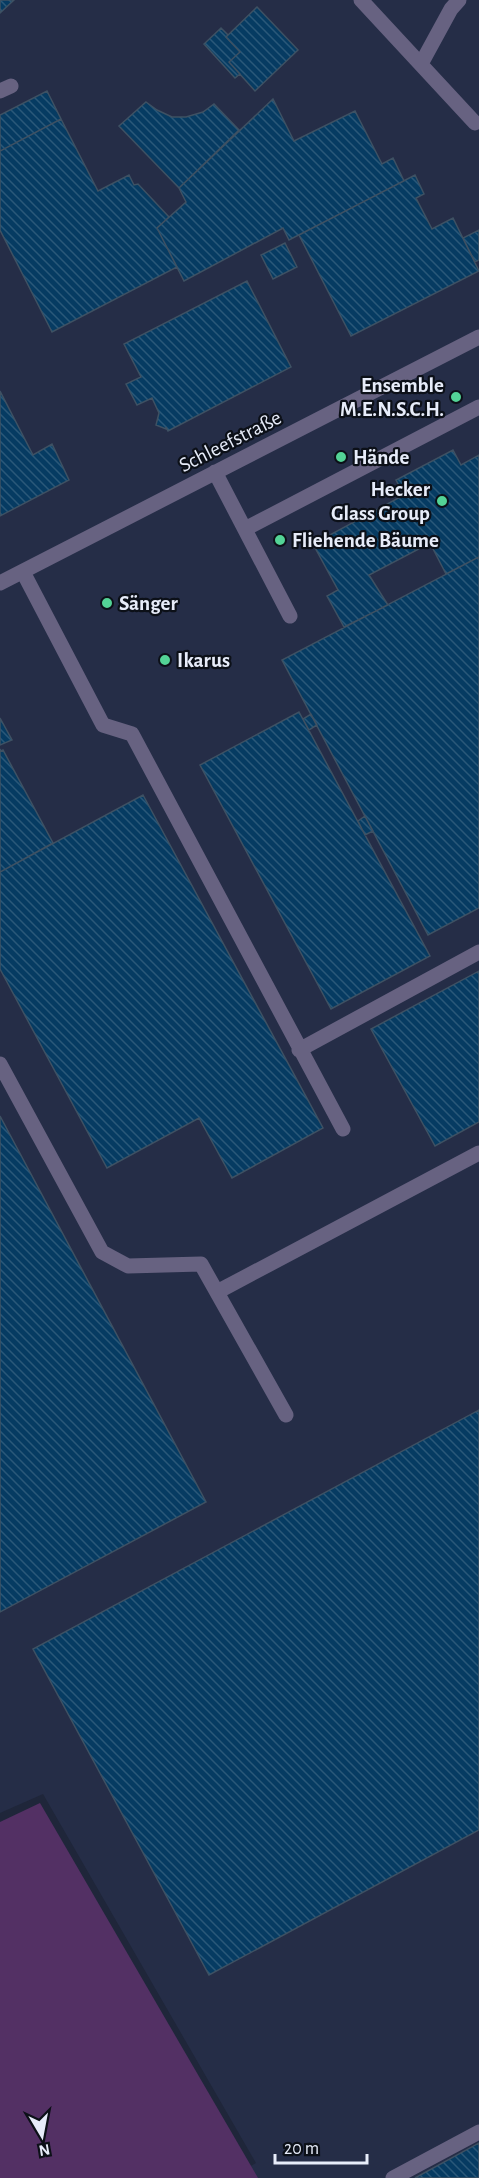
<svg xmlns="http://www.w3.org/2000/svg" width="479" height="2178" font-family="'Alegreya Sans',sans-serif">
	<defs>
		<pattern id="building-back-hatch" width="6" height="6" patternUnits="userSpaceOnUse" patternTransform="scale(1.5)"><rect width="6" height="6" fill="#063b62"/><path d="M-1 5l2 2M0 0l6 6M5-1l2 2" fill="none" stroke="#2a5879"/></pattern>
	</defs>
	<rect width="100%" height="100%" fill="#1f263a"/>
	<!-- built -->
	<path fill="#252d47" d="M0,0H479V2178H229L256,2163L43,1794L0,1813Z"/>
	<!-- green -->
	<path fill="#533064" d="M40,1803L258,2178H0V1822Z"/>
	<!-- building -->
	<path fill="url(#building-back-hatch)" stroke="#3e5163" stroke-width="1.5" d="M0,0H14L0,13Z
		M257,7L298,50L255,91L229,62L240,52L226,37Z
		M221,28L228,35L226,37L240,52L229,62L240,74L235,78L204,44Z
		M47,91L61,119L0,151V115Z
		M273,99L294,141L355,111L382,164L393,158L404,181L289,240L283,228L184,281L157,228L186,202L179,188Z
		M146,102L157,110L172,117H186L203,112L214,104L239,130L179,188L119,126Z
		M61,119L98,191L129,175L134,185L138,184L169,217L157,228L177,267L52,332L0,230V151Z
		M415,175L424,194L416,198L432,229L453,218L479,271L351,336L299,235Z
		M479,230V260L475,262L463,238Z
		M285,243L297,267L273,279L261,255Z
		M247,281L291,367L168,431L166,427V429L156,425L159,413L152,398L137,405L126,384L141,377L124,344Z
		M0,391L33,455L52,444L69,480L0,516Z
		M453,450L461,465L479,455V557L446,574L430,543L369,575L388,605L344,627L327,596L338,590L313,544L404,495L396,480Z
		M479,557V908L428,935L282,660Z
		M299,712L430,956L331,1009L200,765Z
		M311,714L317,725L309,730L303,719Z
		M0,718L12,740L0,745Z
		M0,749L1,751L3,750L53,843L0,872Z
		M143,795L323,1128L232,1178L199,1118L107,1168L0,969V872Z
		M365,816L373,831L365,835L358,821Z
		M479,971V1122L435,1146L371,1029Z
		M0,1116L206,1502L0,1612Z
		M479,1410V1830L209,1975L33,1649Z
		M479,2143V2178H415Z"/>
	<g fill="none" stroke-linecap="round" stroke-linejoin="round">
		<!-- minor -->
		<path stroke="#676281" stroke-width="15" d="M361,0L475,123
			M421,64L451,9L459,0
			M0,91L11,86
			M215,472L290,616
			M245,529L479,407
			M23,572L103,725L132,734L343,1129
			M0,583L479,337
			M299,1050L479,952
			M0,1064L102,1252L128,1266L201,1264L286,1415
			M217,1292L479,1153
			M393,2178L479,2132"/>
	</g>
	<!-- markers -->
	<g fill="#53d396" stroke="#0c1018" stroke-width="2">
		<circle cx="456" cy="397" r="6"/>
		<circle cx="341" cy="457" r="6"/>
		<circle cx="442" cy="501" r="6"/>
		<circle cx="280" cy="540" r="6"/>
		<circle cx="107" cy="603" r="6"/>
		<circle cx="165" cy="660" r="6"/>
	</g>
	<g text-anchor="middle" stroke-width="4.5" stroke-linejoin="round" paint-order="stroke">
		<!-- poi labels -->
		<g font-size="21" font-weight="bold" fill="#e7ecf9" stroke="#0c1018" text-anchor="start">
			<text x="444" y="392" text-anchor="end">Ensemble<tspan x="444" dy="24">M.E.N.S.C.H.</tspan></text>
			<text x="353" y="464">Hände</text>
			<text x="430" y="496" text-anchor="end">Hecker<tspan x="430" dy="24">Glass Group</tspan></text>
			<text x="292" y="547">Fliehende Bäume</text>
			<text x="119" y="610">Sänger</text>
			<text x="177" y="667">Ikarus</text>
		</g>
		<!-- street labels -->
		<g font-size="21" fill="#e7ecf9" stroke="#0c1018">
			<text transform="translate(230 441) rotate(-27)" y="7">Schleefstraße</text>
		</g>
	</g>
	<!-- north arrow -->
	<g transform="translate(42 2136) rotate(170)" stroke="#0c1018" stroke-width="4.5" paint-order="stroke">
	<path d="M0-4.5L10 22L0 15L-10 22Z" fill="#e7ecf9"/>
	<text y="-9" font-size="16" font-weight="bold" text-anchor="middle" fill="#e7ecf9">N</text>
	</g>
	<!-- scale -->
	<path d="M275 2154v9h92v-9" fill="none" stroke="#e7ecf9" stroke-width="3"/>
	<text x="284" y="2154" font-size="18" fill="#e7ecf9" stroke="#0c1018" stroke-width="4.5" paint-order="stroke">20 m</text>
</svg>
